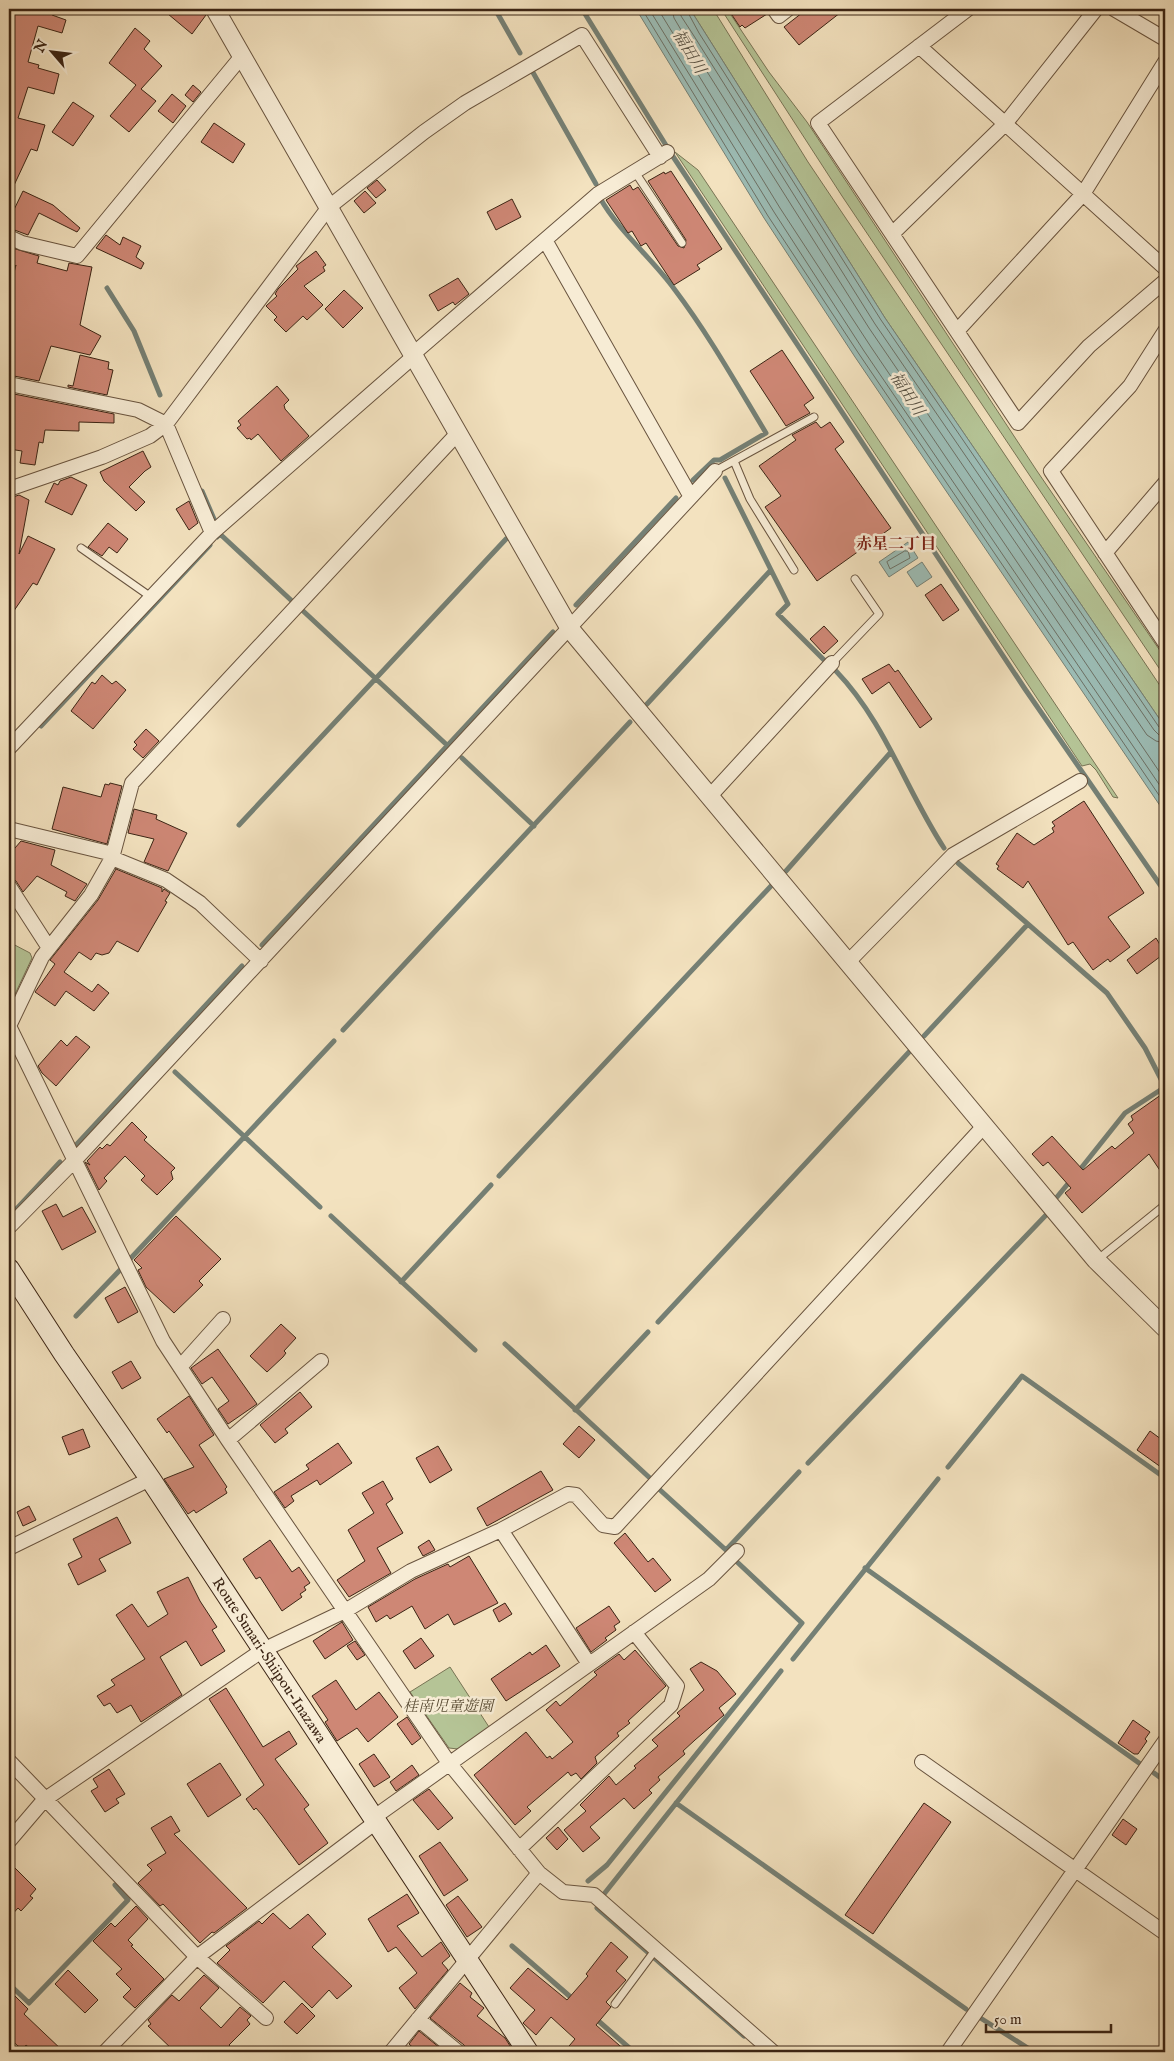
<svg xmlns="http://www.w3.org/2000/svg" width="1174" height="2061" font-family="'IM FELL English','Noto Serif JP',serif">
	<rect width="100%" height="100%" fill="#f3e2bf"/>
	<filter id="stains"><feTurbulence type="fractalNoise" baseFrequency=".004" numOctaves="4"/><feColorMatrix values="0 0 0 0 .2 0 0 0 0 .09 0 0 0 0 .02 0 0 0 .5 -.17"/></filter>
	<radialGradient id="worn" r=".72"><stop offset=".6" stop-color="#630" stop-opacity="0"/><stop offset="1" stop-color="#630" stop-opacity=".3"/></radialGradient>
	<!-- green -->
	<path fill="#b5c496" stroke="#787455" d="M690,9H713L808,162L1165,693V727L885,318Z
		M721,9H727L769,72L807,122L1037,471L1165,658V677L842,196Z
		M675,152L698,170L1118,798L1113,797L1096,770L1090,764L1082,766Z
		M9,942L30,953L32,958L9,1007Z
		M450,1667L489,1727L458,1749L449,1748L410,1692Z"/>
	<!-- water -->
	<path fill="#9cbdb6" stroke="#758075" d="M636,9H690L885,318L1165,727V813L855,357L764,218Z
		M908,542L918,558L889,577L879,562Z
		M922,562L932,577L917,587L907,572Z"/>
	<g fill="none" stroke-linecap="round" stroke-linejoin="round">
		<!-- shore -->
		<path stroke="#6c7065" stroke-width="1" d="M642,9L768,216L859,354L1165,804
			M649,9L774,212L864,351L1165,793
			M658,9L780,208L871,347L1165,780
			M672,9L674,18L687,40L869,328L1147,735L1156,741L1165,743
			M680,9L681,16L694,36L875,324L1154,730L1159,735L1165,736
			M686,9L699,33L881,320L1159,727L1165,729
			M905,551H908L910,558L890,569L887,562Z"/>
		<!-- stream -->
		<path stroke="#758075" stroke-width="5" d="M495,9L520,53
			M582,9L672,155L1025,689L1165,892
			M531,69L596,184
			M600,198C620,233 652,258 675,290C709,335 737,385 766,433L720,460H714L693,480
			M107,288L134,331L160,395
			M725,478L788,604L778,614L826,662
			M202,491L214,519
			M217,537L220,534L293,602
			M576,605L676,498
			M301,609L448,746
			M836,671C885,722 906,790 944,848
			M647,704L770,571
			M41,726L210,545
			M462,758L534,826
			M239,825L506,539
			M958,863L1107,993L1145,1048L1165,1087L1125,1113L1078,1172
			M786,871L891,752
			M262,945L553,632
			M343,1030L630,722
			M924,1036L1028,924
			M175,1072L320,1207
			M77,1144L242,966
			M499,1176L771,886
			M1057,1197L1071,1180
			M331,1216L475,1350
			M9,1217L60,1162
			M131,1258L334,1041
			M401,1282L491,1185
			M76,1316L120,1270
			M658,1322L910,1051
			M505,1344L652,1480
			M575,1410L648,1332
			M808,1463L1047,1214
			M948,1467L1022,1376L1165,1478
			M659,1489L727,1551
			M726,1550L799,1472
			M865,1568L1139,1763
			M793,1659L938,1479
			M1154,1773L1165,1781
			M676,1803L966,2009
			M588,1881L607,1865L802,1623L735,1560
			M604,1894L781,1671
			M597,1908L744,2036
			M512,1946L574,2000
			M9,1984L29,2003L128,1900L115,1885
			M595,2018L634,2052
			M982,2019L1034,2052"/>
	</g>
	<!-- building -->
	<path fill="#ce8775" stroke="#3b2414" d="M9,9H54L52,15L66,20L62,33L38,26L28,62L39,65L38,68L59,74L54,94L28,87L18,118L45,125L37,151L31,149L9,196Z
		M162,9H199L206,15L192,34Z
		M728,9H765L767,14L745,28L742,25L740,27Z
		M807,9H845L799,45L784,27Z
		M135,28L150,41L144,49L162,66L141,89L156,101L129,132L110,116L136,85L109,63Z
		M193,85L201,92L193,102L185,95Z
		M172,94L186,106L173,123L158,111Z
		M73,102L94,116L73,146L52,132Z
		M214,123L245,144L233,163L201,142Z
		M671,171L722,249L697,265L700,269L674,285L646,243L641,246L632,231L628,233L606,200L630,185L633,190L638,187L678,246L684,248L686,240L648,181L664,172L665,174Z
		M377,180L386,190L376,198L367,188Z
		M23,191L53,205L80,228L77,232L39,213L28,235L9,228V220Z
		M365,191L376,203L364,213L354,201Z
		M512,199L521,217L496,230L487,212Z
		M106,235L120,245L123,237L141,246L136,257L144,263L141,269L96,248Z
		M9,247L39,256L37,263L67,271L69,263L92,267L80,325L101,336L90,355L51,346L39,381L9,375V292L16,265L9,275Z
		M316,251L326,265L323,267L325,271L304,286L323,305L307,320L303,316L286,332L274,320L277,317L266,306L277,296L275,294L278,289L298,269L296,266Z
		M458,278L469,294L455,305L453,302L438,311L429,295Z
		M344,290L363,308L343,328L325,309Z
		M782,350L814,398L804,405L810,413L786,426L750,371Z
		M80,355L109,362L108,369L113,370L107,395L68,387V385L73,386Z
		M277,386L289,400L284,405L285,409L309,436L281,461L258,434L251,440L250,438L247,439L237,428L241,425L238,421Z
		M9,393L114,414V423L79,422V431L45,430L43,443L39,442L35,465L20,463L22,451L9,449Z
		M816,422L821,428L830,422L844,442L835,449L891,528L817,581L765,507L781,496L759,466L796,440L792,435Z
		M143,451L151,467L145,471L129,487L145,502L136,511L104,481L100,472Z
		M71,477L87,485L72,515L45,502L54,483L58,485L60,481Z
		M19,495L29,500L19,554L28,536L55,549L37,585L33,583L9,618V505L13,497Z
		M189,501L198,523L189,530L176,509Z
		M108,523L128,539L117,553L109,547L102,556L88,547Z
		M941,584L959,610L943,621L925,595Z
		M824,626L838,641L824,654L810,639Z
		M889,664L895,672L898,670L932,719L920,728L889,682L872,694L862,679Z
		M102,675L112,684L116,681L126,690L93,729L71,711L92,682L95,684Z
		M146,729L159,741L143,758L133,749L137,745L134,742Z
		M110,783L122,786L107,844L52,829L63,787L101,797L105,784L109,785Z
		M1084,801L1144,893L1108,917L1130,947L1110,962L1108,959L1093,970L1073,942L1068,945L1028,881L1023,888L997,869L999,866L996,864L1017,833L1034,845L1054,832L1052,828L1055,826L1052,822Z
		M134,809L157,815L156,819L187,833L168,871L144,862L154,839L128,833Z
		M21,841L55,850L51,865L87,884L75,901L65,896L67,892L37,876L23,892L16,881L9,877V855Z
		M116,869L162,888V892L164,889L170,893L165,901L167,902L138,952L117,941L109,953L102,955L96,953L91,960L79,952L64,972L92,992L98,984L109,993L94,1011L66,991L55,1006L35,992L55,964L50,960L98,900Z
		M1156,938L1165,953L1137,974L1127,960Z
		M76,1036L90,1047L56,1086L42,1073L38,1066L61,1040L67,1046Z
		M1165,1092V1178L1149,1154L1082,1213L1065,1193L1071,1188L1048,1162L1043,1166L1032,1154L1052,1136L1083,1170L1112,1146L1115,1149L1134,1133L1128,1124L1133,1120L1131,1116Z
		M132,1122L147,1137L144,1140L175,1168L171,1172L173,1179L157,1195L141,1180L145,1176L125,1156L104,1178L107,1181L99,1190L85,1162L90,1165L87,1161L100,1147L102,1149L107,1144L110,1146Z
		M56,1204L63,1217L82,1207L96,1232L62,1250L42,1211Z
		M176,1216L221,1259L199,1281L203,1285L174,1313L146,1287L138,1270L142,1268L134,1260Z
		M125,1287L138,1312L118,1323L105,1298Z
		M281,1324L296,1338L284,1351L286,1353L283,1357L267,1372L250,1356Z
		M218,1349L257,1404L228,1424L218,1409L229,1401L212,1377L202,1384L191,1368Z
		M131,1361L141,1378L122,1389L112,1372Z
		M300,1392L312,1407L285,1429L288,1433L275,1443L260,1425Z
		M189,1396L214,1435L199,1445L227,1487L225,1489L227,1493L196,1513L194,1510L188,1514L164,1479L194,1467L169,1431L167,1433L157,1419Z
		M579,1426L595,1440L579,1458L563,1444Z
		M83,1429L90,1447L69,1455L62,1437Z
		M1150,1431L1165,1442V1470L1137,1450Z
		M338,1443L352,1463L320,1485L317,1480L291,1496L294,1501L285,1508L274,1492L309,1469L306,1465Z
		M438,1446L452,1470L430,1483L416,1458Z
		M541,1471L553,1490L487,1526L477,1508Z
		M383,1481L393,1499L386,1504L403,1533L377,1548L391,1573L349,1597L337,1580L365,1561L348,1530L374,1513L362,1493Z
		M29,1506L36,1520L23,1526L17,1512Z
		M117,1517L131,1543L99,1559L106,1571L78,1585L68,1564L82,1557L73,1539Z
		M625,1533L648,1562L653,1558L671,1580L655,1592L614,1543Z
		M270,1540L292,1572L299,1567L310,1583L304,1587L306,1590L300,1594L302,1597L282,1611L260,1577L256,1579L243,1559Z
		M429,1540L435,1550L423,1556L418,1547Z
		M469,1556L498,1603L454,1625L448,1614L425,1629L412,1606L390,1619L387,1615L376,1622L368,1607L415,1579L448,1564L450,1567Z
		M188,1577L200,1601L217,1627L212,1630L225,1651L201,1666L186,1641L160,1657L182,1695L141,1722L131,1705L117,1713L110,1703L104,1706L97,1696L115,1685L111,1680L145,1659L116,1615L132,1604L148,1627L168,1614L157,1592Z
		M505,1603L512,1614L499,1622L493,1610Z
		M609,1606L620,1622L614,1626L616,1630L605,1638L607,1640L591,1652L576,1628Z
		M342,1622L353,1640L325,1659L313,1641Z
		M421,1638L434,1656L415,1669L403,1651Z
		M355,1641L365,1655L357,1660L347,1646Z
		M546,1645L560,1666L506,1701L491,1679L530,1652L532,1655Z
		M635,1650L666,1686L628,1721L630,1723L617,1733L619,1736L595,1757L597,1763L581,1779L576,1773L571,1776L568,1772L527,1807L531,1811L515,1825L474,1775L526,1732L547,1758L550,1756L552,1759L573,1742L546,1710L556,1701L560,1706L597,1675L594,1672L619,1654L624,1660Z
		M701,1662L717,1671L736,1694L719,1708L724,1715L695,1740L683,1751L685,1754L658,1777L660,1780L649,1790L652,1793L634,1809L624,1798L590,1827L600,1838L583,1852L564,1830L586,1811L580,1805L609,1776L616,1785L636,1768L634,1766L658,1746L652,1740L680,1716L677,1713L704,1690L690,1669Z
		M336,1680L356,1710L379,1692L398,1717L368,1742L357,1728L337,1741L325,1722L328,1720L312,1696Z
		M226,1688L263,1747L289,1731L297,1744L275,1759L309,1805L304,1809L328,1843L299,1865L262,1815L256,1808L254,1810L246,1799L264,1785L209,1699Z
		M407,1717L421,1738L412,1745L397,1724Z
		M1133,1720L1150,1732L1145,1739L1147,1741L1138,1754H1134L1118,1743Z
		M374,1754L390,1777L374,1787L359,1764Z
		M220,1763L241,1795L208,1817L187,1784Z
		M412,1765L419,1775L396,1791L390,1782Z
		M109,1769L125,1794L116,1799L119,1803L105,1812L91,1791L98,1787L93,1779Z
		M429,1789L453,1818L438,1830L413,1800Z
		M924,1803L951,1822L873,1934L845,1915Z
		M171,1816L180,1831L174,1834L247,1908L214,1933L212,1932L200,1943L163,1904L160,1906L138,1883L152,1870L147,1865L166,1853L151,1828Z
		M1123,1819L1137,1829L1126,1845L1112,1835Z
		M558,1827L568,1839L557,1850L546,1838Z
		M440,1842L468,1880L444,1896L419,1856Z
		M9,1862L36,1889L30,1896L33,1898L21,1911L18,1908L9,1918Z
		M407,1894L419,1913L397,1926L422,1957L441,1942L450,1956L442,1963L448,1970L415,2009L399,1988L417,1973L396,1947L388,1952L368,1919Z
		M458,1896L482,1927L467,1937L446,1905Z
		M136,1906L148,1919L128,1940L133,1945L131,1946L164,1979L135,2008L123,1997L131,1989L116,1974L122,1969L93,1941L111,1923L115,1927Z
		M273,1913L290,1929L308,1914L326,1934L312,1947L352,1986L337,1999L329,1990L312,2008L284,1981L263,2003L217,1963L230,1950L226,1946L259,1921L262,1924Z
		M611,1942L628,1957L616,1971L626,1980L606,2002L611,2007L596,2025L627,2052H564L575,2039L551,2017L536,2035L523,2023L535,2010L510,1988L528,1968L567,2000L588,1976L586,1974Z
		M68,1970L98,2000L85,2013L55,1984Z
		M204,1975L219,1988L200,2008L221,2028L240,2007L251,2016L247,2020L250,2024L229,2045L236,2052H175L148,2026L151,2024L148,2020L172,1995L179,2001Z
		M460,1983L472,1993L470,1997L484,2008L477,2016L505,2038L514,2052H467L464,2045L430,2018Z
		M9,1990L28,2009L24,2014L64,2052H34L26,2045L23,2049L18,2046L9,2038Z
		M302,2003L315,2016L297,2034L284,2022Z
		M419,2031L445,2052H418L409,2044Z"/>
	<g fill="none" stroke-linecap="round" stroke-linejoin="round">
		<!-- service casing -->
		<g stroke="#69543f" stroke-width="9">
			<path id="service" d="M635,172L682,243
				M734,461L750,499L794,570
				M715,471L814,417
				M81,548L151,597
				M832,663L879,614L855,579
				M1097,1260L1165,1205
				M615,2004L656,1949"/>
		</g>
		<!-- minor casing -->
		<g stroke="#69543f" stroke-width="16">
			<path id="minor" d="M774,9L779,16L788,9
				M968,9L818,123L1018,423L1089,346L1165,281
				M1114,9L1165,39
				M919,46L1165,268
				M892,234L1005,124L1096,9
				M9,237L22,243L77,256L242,56
				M545,240L691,497
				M957,331L1083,194L1165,62
				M1165,331L1130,386L1051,471L1165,643
				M412,355L598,194L667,152
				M9,384L138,410L166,424L212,533
				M9,489L102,457L150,436L166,424L329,207L424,132L465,103L582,35L660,157
				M1105,553L1165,483
				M9,748L212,533L413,357
				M710,796L832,663
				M9,829L113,854
				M112,858L166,880L200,903L261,961
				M9,886L49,948
				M848,962L953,855L1080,781
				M9,1026L163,1341L228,1440L449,1763L539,1873L563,1892L594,1895L773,2052
				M9,1026L42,957L91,895L112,858L132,783L457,434
				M9,1227L74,1161L715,471
				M180,1367L223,1319
				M228,1440L321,1361
				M501,1530L589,1664
				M9,1548L150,1479
				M9,1761L197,1957L266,2018
				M922,1762L1165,1933
				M373,1818L709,1579L737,1551
				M9,1841L44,1800L263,1650L345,1611L411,1571L501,1530L568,1494L576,1495L603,1525L615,1527L985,1125
				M519,1849L671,1705L677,1686L634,1632
				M418,2019L458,2052
				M105,2052L197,1957L376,1822
				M391,2052L539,1873
				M948,2052L1165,1741"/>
		</g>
		<!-- tertiary casing -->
		<g stroke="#69543f" stroke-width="20">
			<path id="tertiary" d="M215,9L570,629L1096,1260L1165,1328"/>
		</g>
		<!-- secondary casing -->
		<g stroke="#3b2414" stroke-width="22">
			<g id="secondary">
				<path id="s1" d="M9,1269L64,1354L151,1480L528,2052"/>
			</g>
		</g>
		<!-- service -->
		<use href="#service" stroke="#f7ecd5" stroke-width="7"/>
		<!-- minor -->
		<use href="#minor" stroke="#f7ecd5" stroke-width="14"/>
		<!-- tertiary -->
		<use href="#tertiary" stroke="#f7ecd5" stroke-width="18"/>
		<!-- secondary -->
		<use href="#secondary" stroke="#f7ecd5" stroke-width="20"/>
	</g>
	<g text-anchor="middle" stroke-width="5" stroke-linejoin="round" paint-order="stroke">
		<!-- street labels -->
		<g font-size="15" fill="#3b2414" stroke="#f7ecd5">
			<text dy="5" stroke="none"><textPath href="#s1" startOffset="470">Route Sunari-Shiipou-Inazawa</textPath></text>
		</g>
		<!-- park labels -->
		<g font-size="15" font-style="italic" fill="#5a4c34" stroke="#f7ecd5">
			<text x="448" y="1711">桂南児童遊園</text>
		</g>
		<!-- water labels -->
		<g font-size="16" font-style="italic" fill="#585245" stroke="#f7ecd5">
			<text transform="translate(690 51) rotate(59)" y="6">福田川</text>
			<text transform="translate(908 393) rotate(57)" y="6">福田川</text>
		</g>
		<!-- neighbourhood labels -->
		<g font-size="16" font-weight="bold" fill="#7a1f14" stroke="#f7ecd5">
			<text x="896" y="549">赤星二丁目</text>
		</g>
	</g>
	<!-- margin -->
	<rect width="1174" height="2061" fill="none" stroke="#f3e2bf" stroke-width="30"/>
	<rect x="10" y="10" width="1154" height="2041" fill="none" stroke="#3b2414" stroke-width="2.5"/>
	<rect x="15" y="15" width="1144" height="2031" fill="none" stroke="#3b2414"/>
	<!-- north arrow -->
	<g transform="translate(52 52) rotate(298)" stroke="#f7ecd5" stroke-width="4" paint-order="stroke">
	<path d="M0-4L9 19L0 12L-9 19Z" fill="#3b2414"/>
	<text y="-8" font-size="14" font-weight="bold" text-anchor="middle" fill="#3b2414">N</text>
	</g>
	<!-- scale -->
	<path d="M986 2024v8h125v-8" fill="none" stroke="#3b2414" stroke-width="2.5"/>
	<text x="994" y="2024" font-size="15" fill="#3b2414" stroke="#f7ecd5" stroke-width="4" paint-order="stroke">50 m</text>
	<rect width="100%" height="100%" filter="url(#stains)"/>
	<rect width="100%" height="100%" fill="url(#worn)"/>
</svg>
